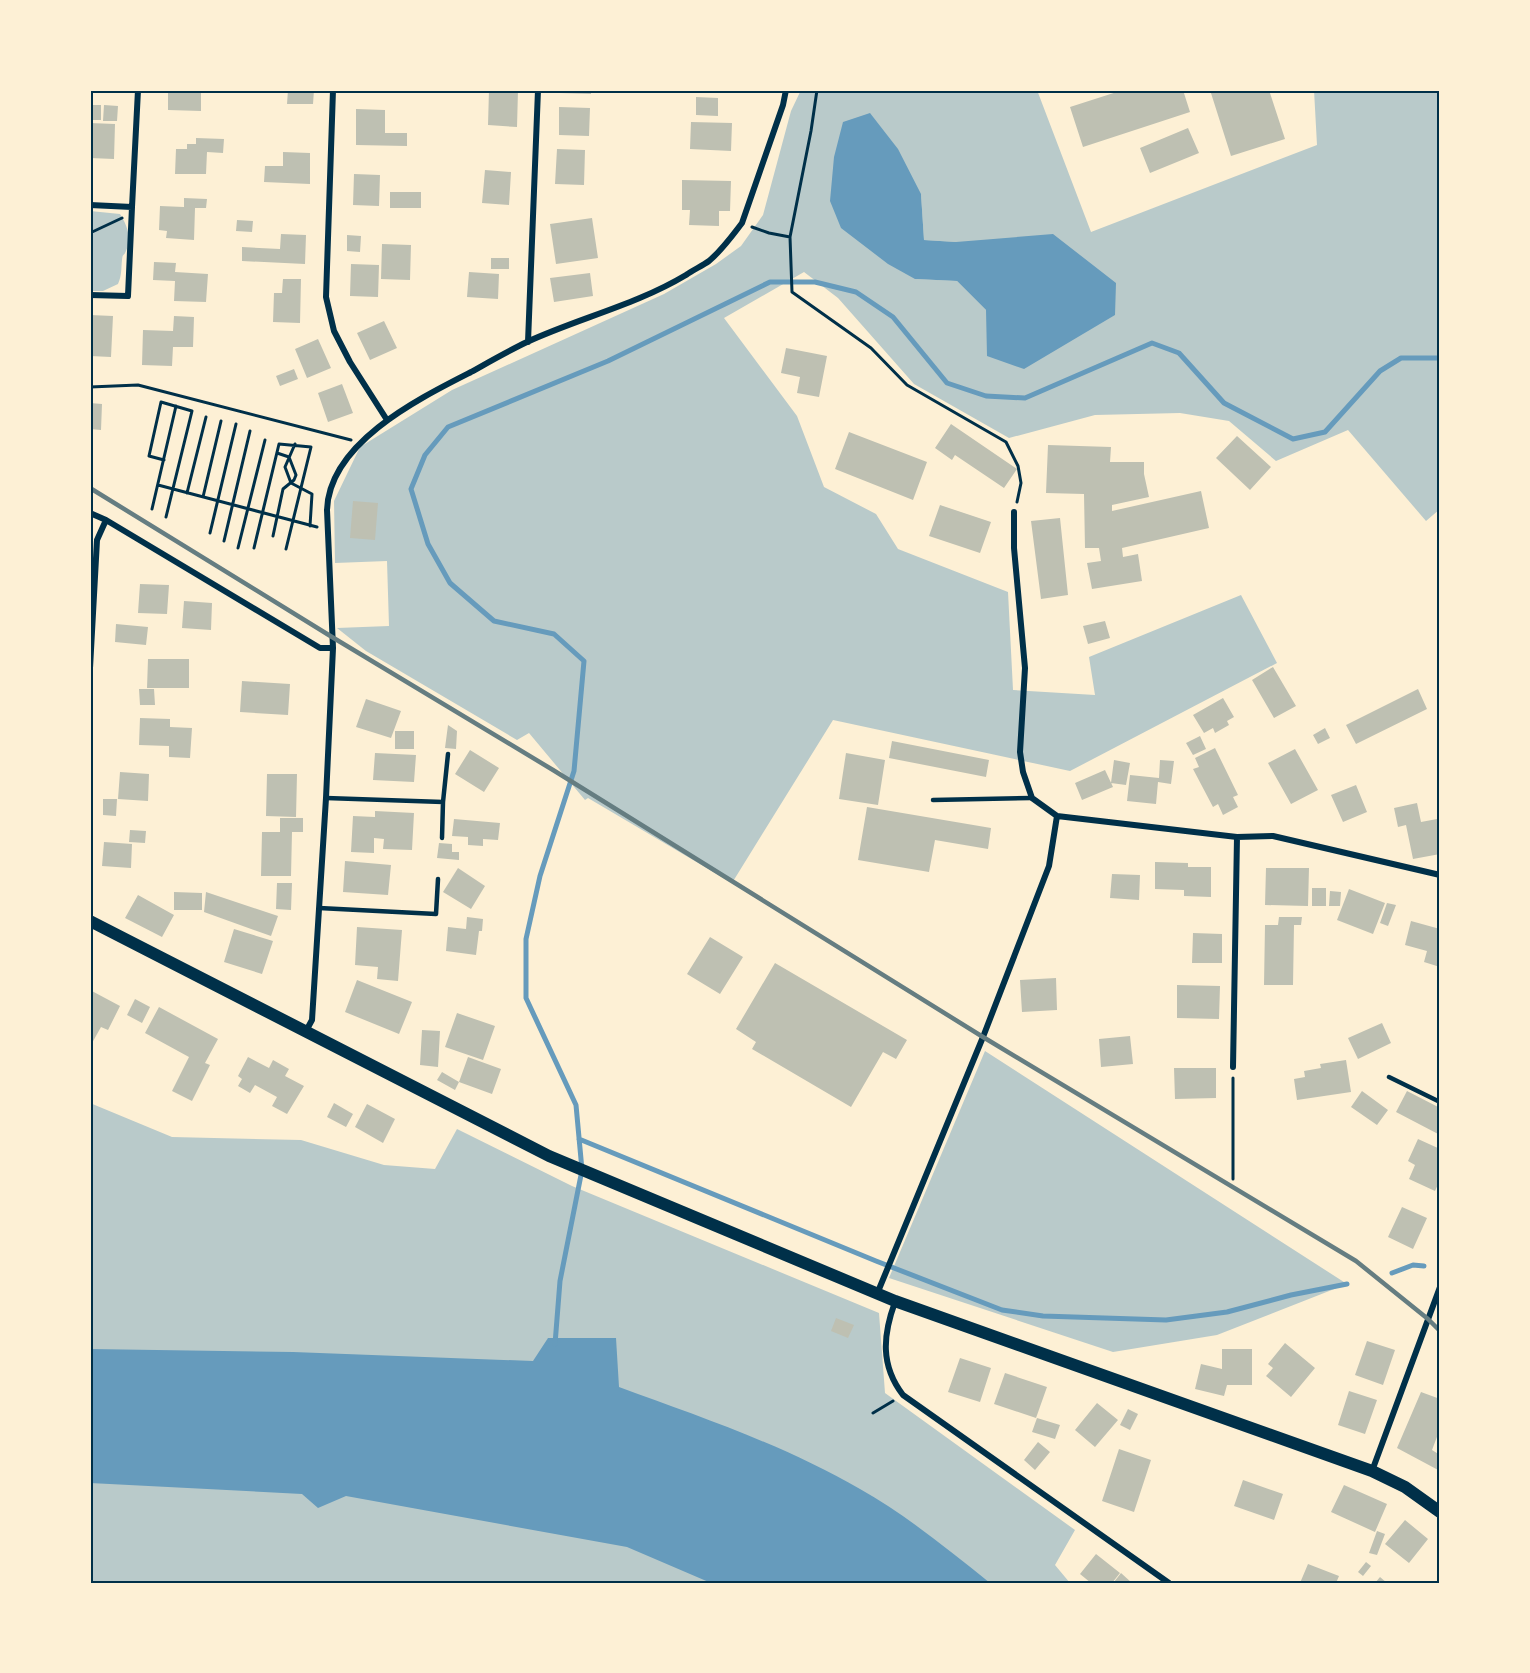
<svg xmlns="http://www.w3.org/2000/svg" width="1530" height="1673" font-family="Mulish,sans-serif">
	<rect width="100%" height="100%" fill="#fdf0d5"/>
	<!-- green -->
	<path fill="#b9caca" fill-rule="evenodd" d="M801,90H1037L1091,232L1317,145L1314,90H1440V509L1426,521L1348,430L1276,461L1229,421L1180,413L1095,415L1009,438L914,384L838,298L804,272L724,318L797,416L824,487L876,514L898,549L1008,592L1013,690L1095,695L1089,657L1241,595L1277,663L1070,771L833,720L732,883L588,798L585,800L529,733L517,740L366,651L337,628L389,626L387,561L335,563L334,501L360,447L452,390L664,294L716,264L741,246L763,215L791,111ZM921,194L924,240L956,242L1024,369L986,310L957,281L915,279Z
		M90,211L120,214C127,225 132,238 126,251C123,258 123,252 122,260C121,269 122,275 118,284L103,291H90Z
		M985,1051L1347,1284L1217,1335L1113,1352L889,1278Z
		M90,1103L172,1137L301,1140L384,1165L435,1169L457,1129L572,1186L879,1313L885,1393L1075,1530L1055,1565L1070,1583H90ZM549,1338H615L616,1348L547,1340Z"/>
	<!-- water -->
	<path fill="#669bbc" d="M870,113L898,149L921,194L924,240L956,242L1053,234L1116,283L1115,315L1024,369L987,356L986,310L957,281L915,279L888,264L841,228L830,201L834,157L843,122Z
		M548,1338H616L619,1387C701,1417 784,1445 860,1489C906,1515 949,1550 990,1583H711L627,1547L346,1496L318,1508L302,1494L90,1483V1349L293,1352L533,1361Z"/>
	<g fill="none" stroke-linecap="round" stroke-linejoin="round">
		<!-- stream -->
		<path stroke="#669bbc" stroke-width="5" d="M579,1139L876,1261L1002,1310L1043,1316L1166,1320L1227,1312L1291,1295L1347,1284
			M1392,1273L1413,1265L1424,1266
			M555,1344L560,1281L582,1170L576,1105L526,998V939L540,876L574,771L584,661L554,634L494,621L450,583L428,544L411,489L425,455L448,427L608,361L770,282H815L856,292L893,317L947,383L986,396L1025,398L1152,343L1179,353L1224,403L1293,439L1325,432L1380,371L1401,358H1440"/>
	</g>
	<!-- building -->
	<path fill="#bec0b2" d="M168,90H201V111L168,110Z
		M288,90H314L313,104H287Z
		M489,90H518L517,127L488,125Z
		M560,90H591V94L560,93Z
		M1123,90H1183L1190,112L1083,147L1070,107Z
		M1210,90H1269L1285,139L1231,156Z
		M696,97L718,98V116L696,115Z
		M90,105H101V120H90Z
		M104,105L118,106L117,121H103Z
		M559,107L590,108L589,136L559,135Z
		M356,109L385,110V133H407V146L356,145Z
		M691,122L732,123L731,151L690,149Z
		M90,123L115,124L114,159L90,158Z
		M1188,128L1199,153L1150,173L1140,148Z
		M196,138L224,139L223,153L207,152L206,174H175L176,149H187V144H196Z
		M557,149L585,150L584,185L555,184Z
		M283,152L310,153V184L264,182L265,166H283Z
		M485,170L511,172L509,205L482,203Z
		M354,174L380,175L379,206L353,205Z
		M682,180L731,181L730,211H719V226L689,225L690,210H682Z
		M390,192H421V208H390Z
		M184,198L207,199L206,208H195L194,240L166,238L167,231L159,230L160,206L184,207Z
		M592,218L598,258L556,264L550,224Z
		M237,220L253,221L252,232L236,231Z
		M281,234L306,235L305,264L242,261V247L280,249Z
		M347,235L361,236L360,252L347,251Z
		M382,244L411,245L410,280L381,279Z
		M491,258H509V269H491Z
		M154,262L176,263L175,272L208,274L206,302L174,301L175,281L153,280Z
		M351,264L379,265L378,297L350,296Z
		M469,272L499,274L498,299L467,297Z
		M590,273L593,296L554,302L550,278Z
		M283,279H301L300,323L273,322L274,293H282Z
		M90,315L113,316L111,357L90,356Z
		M174,316L194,317L193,347H173L172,366L142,365L143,330L173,331Z
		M384,321L397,348L370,360L357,333Z
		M318,339L331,368L307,378L295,349Z
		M786,348L827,356L819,397L797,393L800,377L781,373Z
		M294,369L298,379L280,386L276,376Z
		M342,384L353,413L328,422L318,393Z
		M90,403L102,404L101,430L90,429Z
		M951,424L1017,469L1004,488L955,455L952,460L935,448Z
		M849,432L927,462L913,500L835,469Z
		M1237,436L1271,467L1250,490L1216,458Z
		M1048,445L1111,447L1110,462H1144V474L1149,497L1112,505V511L1201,491L1209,528L1122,548L1123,557L1138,554L1142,581L1092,589L1087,563L1101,561L1099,548H1085L1084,494L1046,493Z
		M353,501L378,503L375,540L350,538Z
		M940,505L991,522L980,553L929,536Z
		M1060,518L1068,595L1041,599L1031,521Z
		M140,584L169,585L167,614L138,613Z
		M184,601L212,603L211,630L182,628Z
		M1105,621L1110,638L1088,644L1083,626Z
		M116,624L148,627L146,645L115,642Z
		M148,659H189V688H147Z
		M1273,667L1296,706L1274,718L1252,680Z
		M242,681L290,684L288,715L240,712Z
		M139,689H154L155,705H140Z
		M1418,689L1427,709L1356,744L1346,725Z
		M1223,698L1234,717L1227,721L1229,725L1215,733L1213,728L1204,733L1193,715Z
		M366,699L401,711L391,738L356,727Z
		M140,718L170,719V727L192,728L190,758L169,757V746L139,745Z
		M448,725L457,731L456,749L445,748Z
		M1325,728L1330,738L1318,744L1313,735Z
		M395,731H414V749H395Z
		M1200,736L1206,749L1193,755L1186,743Z
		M892,741L989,760L986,777L889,758Z
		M1215,748L1238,795L1233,797L1238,807L1223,815L1218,804L1213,807L1193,769L1199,767L1195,758Z
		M1295,749L1318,790L1291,804L1268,763Z
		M470,750L499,768L484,792L455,774Z
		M375,753L416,755L414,782L373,780Z
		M846,753L885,760L878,805L839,799Z
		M1114,760L1130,763L1126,785L1111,783Z
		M1160,760L1174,761L1171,784L1158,782L1156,804L1127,801L1130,775L1159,778Z
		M1105,770L1113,787L1082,800L1075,783Z
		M120,772L149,774L148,801L118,799Z
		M267,774H297L296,817L266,816Z
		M1356,785L1367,812L1343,822L1331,795Z
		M103,799H117L116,816L103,815Z
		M1417,803L1421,822L1437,819L1440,835V854L1413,859L1406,825L1398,827L1394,808Z
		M867,807L991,828L988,849L935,840L929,872L858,860Z
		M375,811L414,813L412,850L383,849L384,839L374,838V853L351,852L353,816L375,817Z
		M280,818H303V832H292L291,876H261L262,832H280Z
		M454,819L500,823L498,840L483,839V846L468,845V837L452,836Z
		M130,830L146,831L145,843L129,842Z
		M104,842L132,844L131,868L102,866Z
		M439,843L452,844V852H459V860L437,858Z
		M345,861L391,865L388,895L343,892Z
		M1155,862L1188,863V867H1211V897L1184,896V890L1155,889Z
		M458,868L485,886L471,909L443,892Z
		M1266,868H1309L1308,906L1265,905Z
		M1112,874L1140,875L1139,900L1110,898Z
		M277,883H292L291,910L276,909Z
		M1312,888H1326V906H1312Z
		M1349,889L1385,903L1373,934L1337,920Z
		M1330,891L1341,892L1340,906H1329Z
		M174,892L202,893V910H174Z
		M206,892L278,916L271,936L204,912Z
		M138,895L174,915L162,937L125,918Z
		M1387,903L1396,905L1388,926L1380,923Z
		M467,917L483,919L482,931H479L476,955L446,951L448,927L466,929Z
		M1279,917H1302L1301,925H1294L1293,985H1264L1265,925H1278Z
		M1411,921L1440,929V967L1424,962L1427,951L1405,945Z
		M357,927L402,930L398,981L377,979L378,967L355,965Z
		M234,929L273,941L262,974L224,962Z
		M1193,933L1222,934V963H1192Z
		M710,937L743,957L720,994L687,974Z
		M775,963L907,1040L896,1059L883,1052L851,1107L752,1049L756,1042L736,1029Z
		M1056,978L1057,1010L1022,1012L1020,980Z
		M357,980L412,1002L399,1034L345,1012Z
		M1177,985L1220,986L1219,1019L1177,1018Z
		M90,990L120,1006L108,1030L101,1027L92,1043L90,1042Z
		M135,999L150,1007L142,1023L127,1015Z
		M159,1007L218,1039L205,1063L210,1065L192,1101L172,1091L189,1057L145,1033Z
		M457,1013L495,1026L483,1060L445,1047Z
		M1382,1023L1391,1043L1358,1059L1348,1038Z
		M422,1030L440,1031L438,1067L420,1065Z
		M1130,1036L1133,1064L1101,1067L1099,1039Z
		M248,1057L269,1068L273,1060L289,1069L285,1076L304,1086L287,1114L272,1106L277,1097L255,1085L250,1093L238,1086L242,1079L238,1076Z
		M468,1057L501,1069L492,1094L459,1082Z
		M1346,1060L1351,1092L1297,1100L1294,1079L1305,1077L1304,1071L1321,1068L1320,1064Z
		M1174,1068H1216V1098L1175,1099Z
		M442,1072L459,1082L455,1090L437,1080Z
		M1362,1091L1388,1110L1377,1125L1351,1107Z
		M1407,1091L1440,1108V1135L1396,1112Z
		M334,1103L353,1114L346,1127L327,1117Z
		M367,1104L395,1119L383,1143L355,1127Z
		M1418,1139L1440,1149V1180L1435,1191L1409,1179L1415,1165L1408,1161Z
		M1402,1207L1427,1218L1413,1249L1388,1237Z
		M836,1318L854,1325L848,1338L831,1331Z
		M1367,1341L1395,1350L1383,1385L1355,1375Z
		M1285,1343L1315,1368L1291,1397L1266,1376L1273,1368L1268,1364Z
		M1222,1349H1252V1385H1227L1224,1396L1195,1389L1201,1364L1222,1369Z
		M960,1358L991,1368L980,1402L948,1392Z
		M1005,1373L1047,1387L1036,1418L994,1404Z
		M1349,1391L1377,1400L1365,1434L1338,1425Z
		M1421,1392L1440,1399V1429L1432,1450L1440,1455V1471L1397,1448Z
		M1097,1403L1118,1420L1095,1447L1075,1430Z
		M1128,1409L1138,1414L1130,1430L1120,1425Z
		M1037,1418L1060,1425L1055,1439L1032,1432Z
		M1038,1442L1050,1452L1035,1470L1024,1460Z
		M1119,1449L1151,1460L1134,1512L1102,1501Z
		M1243,1480L1283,1494L1274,1520L1234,1506Z
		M1344,1485L1387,1504L1375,1532L1331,1512Z
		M1405,1520L1428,1539L1409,1563L1385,1544Z
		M1377,1531L1385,1534L1377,1555L1369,1553Z
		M1096,1554L1120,1573L1112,1583H1091L1080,1574Z
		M1366,1562L1371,1566L1363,1576L1358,1572Z
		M1308,1564L1339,1576L1336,1583H1300Z
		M1121,1573L1132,1583L1114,1582Z
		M1380,1577L1387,1583H1375Z"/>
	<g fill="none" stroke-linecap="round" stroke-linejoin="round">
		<!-- path -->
		<path stroke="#003049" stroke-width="3" d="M817,90L811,131L790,237L792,292L871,348L907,385L1006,442L1018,466L1021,483L1017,502
			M752,227L769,233L790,237
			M90,233L122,218
			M90,387L138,385L351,440
			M295,444L285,467L291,483L312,494L310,526
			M164,460L149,456L161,402L192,411L166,517
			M158,485L317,527
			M187,493L206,417
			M203,497L221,421
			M152,509L176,406
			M210,533L236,424
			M273,536L283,489L294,480L296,475L289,457L277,453
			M224,541L250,431
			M238,548L265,440
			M254,548L279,444L311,447L286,549
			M1233,1078V1179
			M873,1413L893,1401"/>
		<!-- service -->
		<path stroke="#003049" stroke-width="4.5" d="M326,798L443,802L442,838
			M933,800L1032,798
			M443,802L448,754
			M319,908L436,914L438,879
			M1389,1077L1440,1102"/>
		<!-- minor -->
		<path stroke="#003049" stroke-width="6" d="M333,90L326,297L334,331L350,362L387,420
			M90,205L132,207L138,90
			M90,295L128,296L132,207
			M528,342L538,90
			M1014,512V548L1025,668L1020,752L1023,772L1032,798L1057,816L1237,837L1273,836L1440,875
			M90,513L106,520L320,648H333
			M90,668L97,540L106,520
			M306,1031L312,1020L326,798L333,648L327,510C329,443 418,399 471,372C489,362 508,351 527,342C579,318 636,305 686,275C693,270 702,266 709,261C722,250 732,236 742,223L783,105L786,90
			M1233,1067L1237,837
			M877,1294L983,1037L1049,866L1057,816
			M895,1302C883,1335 880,1365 903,1395L1169,1583
			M1372,1471L1440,1287"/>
		<!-- secondary -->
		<path stroke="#003049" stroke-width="12" d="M90,921L549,1156L895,1301L1372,1471L1405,1487L1440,1512"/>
		<!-- rail -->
		<path stroke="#657d81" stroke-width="4.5" d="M90,488L332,637L553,770L983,1037L1356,1261L1428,1319L1440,1331"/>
	</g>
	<!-- border -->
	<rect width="1530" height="1673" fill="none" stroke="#fdf0d5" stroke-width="183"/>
	<rect x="92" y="92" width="1346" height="1490" fill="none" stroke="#003049" stroke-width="2"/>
</svg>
